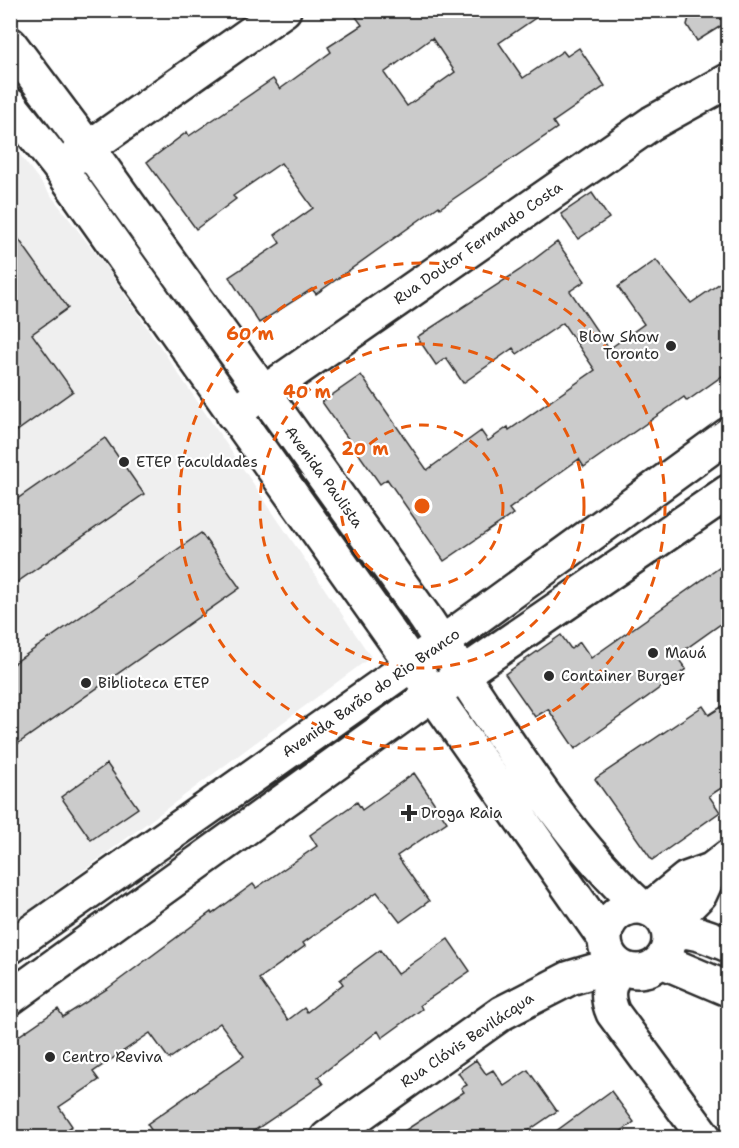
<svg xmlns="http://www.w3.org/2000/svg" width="739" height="1148" font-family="'Shantell Sans',sans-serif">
	<rect width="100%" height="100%" fill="#fff"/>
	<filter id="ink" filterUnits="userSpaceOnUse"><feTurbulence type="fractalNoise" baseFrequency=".0167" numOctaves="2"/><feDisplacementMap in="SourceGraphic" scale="12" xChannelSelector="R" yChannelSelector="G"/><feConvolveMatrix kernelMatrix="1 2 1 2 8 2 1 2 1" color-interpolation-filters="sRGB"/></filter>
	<g filter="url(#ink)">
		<!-- built -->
		<path fill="#efefef" d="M10,142L106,267L371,657L11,924Z"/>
		<!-- building -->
		<path fill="#cbcbcb" stroke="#2b2b2b" stroke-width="1.5" fill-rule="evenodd" d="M351,10H547L499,43L523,78L563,51L567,56L579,48L605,86L553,122L557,128L440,208L439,206L316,294L312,289L259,323L229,277L280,243L275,235L313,208L281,163L233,196L236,199L196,229L147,162L187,132L189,136L273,79L280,89L331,52L328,47L362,25ZM432,38L455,72L407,106L384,73Z
			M691,10H729V21L697,41L687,25Z
			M592,193L609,218L578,239L561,214Z
			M10,227L68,308L32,334L73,391L10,436Z
			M557,242L585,281L570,291L609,349L644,324L618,287L656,260L691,303L729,277V371L687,401L684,397L584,467L579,459L509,509L513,514L444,561L387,479L380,484L322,402L361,375L427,470L481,431L488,441L508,427L509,430L595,370L563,323L517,354L513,348L463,383L446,358L436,365L417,337L520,270Z
			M105,438L144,494L10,587V504Z
			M201,533L240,588L10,749V666Z
			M729,561V618L676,656L686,669L575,749L548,709L535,717L505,674L561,635L571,649L580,642L591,658Z
			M729,702V783L709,796L720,812L652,860L595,779L703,706L709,715Z
			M107,764L138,808L91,840L61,797Z
			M414,773L447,822L397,856L429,901L400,922L377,892L303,943L305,946L259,979L288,1020L304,1008L307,1012L343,984L340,980L380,950L397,974L448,939L470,971L420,1005L422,1009L382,1038L378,1031L318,1077L323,1084L245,1137H156L147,1124L244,1056L220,1023L169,1059L150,1033L93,1072L99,1080L59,1107L72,1126L56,1137H10V1042L58,1009L63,1017L107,989L211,912L212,914L253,884L256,888L317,846L310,835L357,802L362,810Z
			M476,1060L486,1074L493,1070L504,1086L528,1070L557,1111L519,1137H395L464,1092L461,1088L467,1085L458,1073Z
			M611,1091L634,1122L613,1137H548Z"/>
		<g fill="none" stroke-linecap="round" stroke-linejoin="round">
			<!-- minor casing -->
			<g stroke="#2b2b2b" stroke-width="38">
				<path id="minor" d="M60,168L284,10
					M233,414L652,123L728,81
					M463,675C516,755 570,842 641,907
					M433,694L605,939
					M605 939a32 32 0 1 1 64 0a32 32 0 1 1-64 0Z
					M649,909L686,879L711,870L728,857
					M667,927L700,894L711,870
					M669,932C692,929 707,936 728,945
					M662,961L728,989
					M620,967C608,983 605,995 613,1013L705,1138
					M327,1138L502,1013L570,978L617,964"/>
			</g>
			<!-- tertiary casing -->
			<g stroke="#2b2b2b" stroke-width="38">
				<path id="tertiary" d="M10,44L88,148L426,619L463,675
					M10,105L60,168L433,694"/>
			</g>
			<!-- secondary casing -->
			<g stroke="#2b2b2b" stroke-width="38">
				<path id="secondary" d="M10,947L442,643L728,435
					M10,998L410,710L728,492"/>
			</g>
			<!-- minor -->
			<use href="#minor" stroke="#fff" stroke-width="33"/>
			<!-- tertiary -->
			<use href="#tertiary" stroke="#fff" stroke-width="33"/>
			<!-- secondary -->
			<use href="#secondary" stroke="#fff" stroke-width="33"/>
		</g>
	</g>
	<!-- distance rings -->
	<g fill="none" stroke="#e8590c" stroke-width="3" stroke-dasharray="10 8">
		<circle cx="422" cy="506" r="81"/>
		<circle cx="422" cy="506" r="162"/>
		<circle cx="422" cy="506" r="243"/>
	</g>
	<!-- markers -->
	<g fill="#2b2b2b" stroke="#fff" stroke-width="2">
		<circle cx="671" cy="346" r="6"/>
		<circle cx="124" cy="462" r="6"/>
		<circle cx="653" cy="653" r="6"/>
		<circle cx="549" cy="676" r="6"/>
		<circle cx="86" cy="683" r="6"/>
		<path d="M406 804h6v6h6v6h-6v6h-6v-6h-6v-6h6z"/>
		<circle cx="50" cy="1057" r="6"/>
	</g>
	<g text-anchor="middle" stroke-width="4.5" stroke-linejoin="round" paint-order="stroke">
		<!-- street labels -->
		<g font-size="15" fill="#2b2b2b" stroke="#fff">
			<text transform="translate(478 243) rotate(-35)" y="5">Rua Doutor Fernando Costa</text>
			<text transform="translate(324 477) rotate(54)" y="5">Avenida Paulista</text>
			<text transform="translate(371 693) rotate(-35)" y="5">Avenida Barão do Rio Branco</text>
			<text transform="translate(467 1040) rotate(-34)" y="5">Rua Clóvis Bevilácqua</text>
		</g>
		<!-- poi labels -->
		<g font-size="15" fill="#2b2b2b" stroke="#fff" text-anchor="start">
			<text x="659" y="342" text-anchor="end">Blow Show<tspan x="659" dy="17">Toronto</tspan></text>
			<text x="136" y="467">ETEP Faculdades</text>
			<text x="665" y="658">Mauá</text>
			<text x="561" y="681">Container Burger</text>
			<text x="98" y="688">Biblioteca ETEP</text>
			<text x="421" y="818">Droga Raia</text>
			<text x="62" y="1062">Centro Reviva</text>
		</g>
	</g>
	<circle cx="422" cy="506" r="9" fill="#e8590c" stroke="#fff" stroke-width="3"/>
	<g font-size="18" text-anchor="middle" font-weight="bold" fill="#e8590c" stroke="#fff" stroke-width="4.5" stroke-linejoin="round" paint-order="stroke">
		<text x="250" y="340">60 m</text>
		<text x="307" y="398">40 m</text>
		<text x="365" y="455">20 m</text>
	</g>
	<!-- margin -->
	<rect width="739" height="1148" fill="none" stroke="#fff" stroke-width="36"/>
	<rect x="18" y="18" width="703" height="1112" fill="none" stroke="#2b2b2b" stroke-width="2" filter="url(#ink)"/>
</svg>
